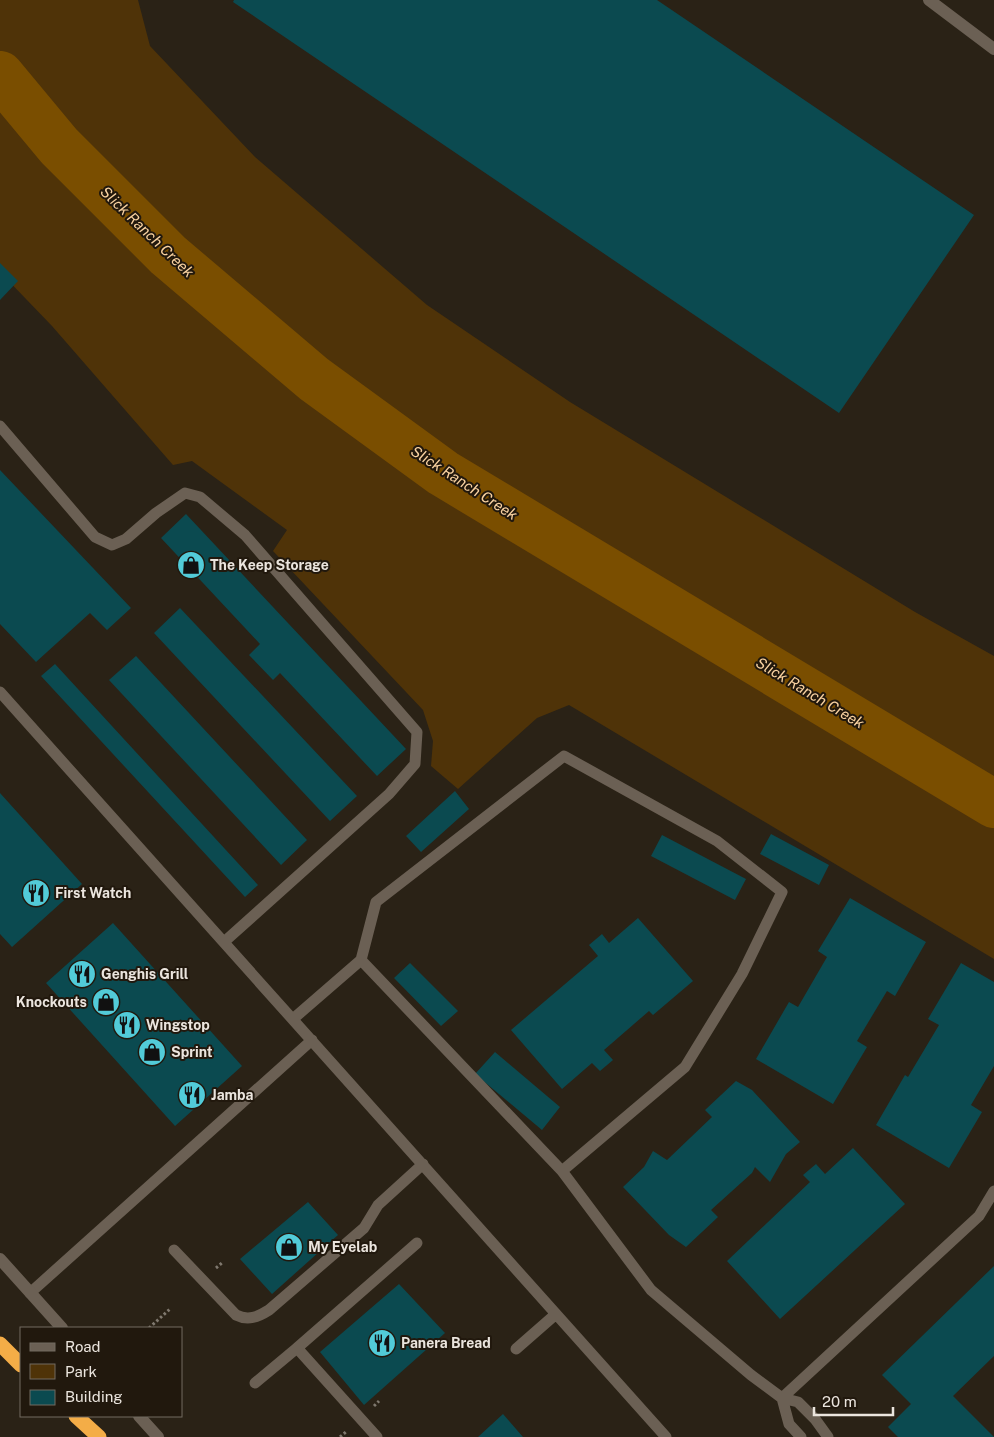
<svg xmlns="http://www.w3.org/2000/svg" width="994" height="1437" font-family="'Public Sans',sans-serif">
	<rect width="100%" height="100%" fill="#2a2216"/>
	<!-- green -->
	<path fill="#4f3308" d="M0,0H138L150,46L255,157L427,305L570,402L915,612L994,656V959L569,705L537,718L458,789L431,766L433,741L423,710L273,551L287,530L192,461L173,465L52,326L0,272Z"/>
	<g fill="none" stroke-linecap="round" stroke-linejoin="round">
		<!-- river -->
		<path stroke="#7a4e00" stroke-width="48" d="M0,75L59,146L168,255L314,379L443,473L994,804"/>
	</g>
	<!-- building -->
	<path fill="#0b4a50" d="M234,0H657L974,215L839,413L233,2Z
		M0,263L18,281L0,300Z
		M0,470L131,608L107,630L90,613L36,662L0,624Z
		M186,514L406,749L377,776L280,673L273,680L249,655L260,644L161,538Z
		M180,608L357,796L330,821L154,633Z
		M136,656L307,840L281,865L109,680Z
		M55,664L258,885L245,897L41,676Z
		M455,791L469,809L421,852L406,836Z
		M0,793L82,884L12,947L0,934Z
		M771,834L829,865L819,885L760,854Z
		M662,835L746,879L735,900L651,856Z
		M850,898L926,942L895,996L887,991L857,1041L867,1047L833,1104L756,1059L789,1002L798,1007L827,957L818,951Z
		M638,918L693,981L653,1015L649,1011L604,1050L613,1060L600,1071L592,1063L562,1089L511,1030L598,956L589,945L602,934L609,943Z
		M113,923L242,1066L175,1126L46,983Z
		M410,963L458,1011L441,1026L394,978Z
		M961,963L994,982V1066L971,1105L982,1112L949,1168L876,1125L905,1075L908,1077L939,1025L928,1019Z
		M495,1052L560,1107L542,1130L475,1074Z
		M736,1081L752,1090L800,1142L786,1154L770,1182L755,1167L752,1173L711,1210L718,1217L686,1247L669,1235L623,1187L644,1167L653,1151L667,1160L712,1117L705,1110Z
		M853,1148L905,1204L780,1319L727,1261L810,1182L803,1175L816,1164L825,1174Z
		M308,1202L338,1235L272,1294L240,1259Z
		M994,1266V1356L953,1396L994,1437H898L888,1427L911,1404L882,1375Z
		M399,1284L445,1333L364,1405L320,1352Z
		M503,1414L523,1437H478Z"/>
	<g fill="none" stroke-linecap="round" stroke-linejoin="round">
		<!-- path -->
		<path stroke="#7f786e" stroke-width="3" stroke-dasharray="2.5 2.5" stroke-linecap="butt" d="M216,1268L223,1262
			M149,1328L170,1309
			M374,1406L379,1401
			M340,1437L347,1431"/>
		<!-- lane -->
		<path stroke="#6b6054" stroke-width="11" d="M0,426L95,537L112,545L126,539L156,513L185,493L200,497L245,535L417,732L415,764L389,794L224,942
			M0,692L666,1437
			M293,1019L361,960L376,902L564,756L717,841L782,892L742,974L685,1067L562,1171L361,960
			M562,1171L651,1290L751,1375L782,1398L979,1216L994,1191
			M174,1250L236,1315C248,1321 258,1317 269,1310L364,1228L378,1205L423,1164
			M30,1293L312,1040
			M516,1349L556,1314
			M255,1383L297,1348
			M377,1437L297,1348L417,1243
			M801,1437L789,1424L782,1398L798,1402L815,1419L828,1437"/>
		<!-- secondary -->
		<path stroke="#6b6054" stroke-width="12" d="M929,0L994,49
			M0,1259L62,1328
			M139,1416L158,1437"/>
		<!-- highway -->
		<path stroke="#f4ad47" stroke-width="15" d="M0,1344L21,1365
			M76,1416L99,1437"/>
	</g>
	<!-- icons -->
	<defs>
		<g id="shop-disc" transform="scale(1.4375)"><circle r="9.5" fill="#52cbd8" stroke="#21180d"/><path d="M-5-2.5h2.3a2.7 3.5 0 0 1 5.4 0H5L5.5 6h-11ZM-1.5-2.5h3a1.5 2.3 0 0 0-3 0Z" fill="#111"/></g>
		<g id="restaurant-disc" transform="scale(1.4375)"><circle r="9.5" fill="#52cbd8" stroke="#21180d"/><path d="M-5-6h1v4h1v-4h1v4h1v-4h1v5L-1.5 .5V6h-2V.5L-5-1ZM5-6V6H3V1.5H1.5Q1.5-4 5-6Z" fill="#111"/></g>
	</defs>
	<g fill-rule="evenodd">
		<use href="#shop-disc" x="191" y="565"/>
		<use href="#restaurant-disc" x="36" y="893"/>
		<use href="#restaurant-disc" x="82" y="974"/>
		<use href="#shop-disc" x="106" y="1002"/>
		<use href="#restaurant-disc" x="127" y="1025"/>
		<use href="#shop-disc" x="152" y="1052"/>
		<use href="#restaurant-disc" x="192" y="1095"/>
		<use href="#shop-disc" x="289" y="1247"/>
		<use href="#restaurant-disc" x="382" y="1343"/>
	</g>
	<g text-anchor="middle" stroke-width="4" stroke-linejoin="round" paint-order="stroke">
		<!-- poi labels -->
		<g font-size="14" font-weight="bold" fill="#ebe5de" stroke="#21180d" text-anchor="start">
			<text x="210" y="570">The Keep Storage</text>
			<text x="55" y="898">First Watch</text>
			<text x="101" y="979">Genghis Grill</text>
			<text x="87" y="1007" text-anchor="end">Knockouts</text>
			<text x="146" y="1030">Wingstop</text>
			<text x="171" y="1057">Sprint</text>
			<text x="211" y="1100">Jamba</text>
			<text x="308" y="1252">My Eyelab</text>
			<text x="401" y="1348">Panera Bread</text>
		</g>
		<!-- water labels -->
		<g font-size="15" font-style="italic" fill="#f8d1a0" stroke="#21180d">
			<text transform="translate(147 232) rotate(44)" y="5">Slick Ranch Creek</text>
			<text transform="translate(464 483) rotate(33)" y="5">Slick Ranch Creek</text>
			<text transform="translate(810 693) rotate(31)" y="5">Slick Ranch Creek</text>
		</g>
	</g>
	<!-- legend -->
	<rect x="20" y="1327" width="162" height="90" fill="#21180d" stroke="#726a61"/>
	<rect x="30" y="1343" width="25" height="8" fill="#6b6054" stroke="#726a61"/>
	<text x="65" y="1352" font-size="15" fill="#ebe5de">Road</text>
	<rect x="30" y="1364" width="25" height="15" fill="#4f3308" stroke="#726a61"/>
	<text x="65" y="1377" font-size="15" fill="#ebe5de">Park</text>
	<rect x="30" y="1390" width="25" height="15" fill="#0b4a50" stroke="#726a61"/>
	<text x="65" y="1402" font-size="15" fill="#ebe5de">Building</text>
	<!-- scale -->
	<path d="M814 1407v8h79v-8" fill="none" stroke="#ebe5de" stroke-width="2.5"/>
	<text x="822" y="1407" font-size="15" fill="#ebe5de" stroke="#21180d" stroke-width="4" paint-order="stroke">20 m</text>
</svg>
